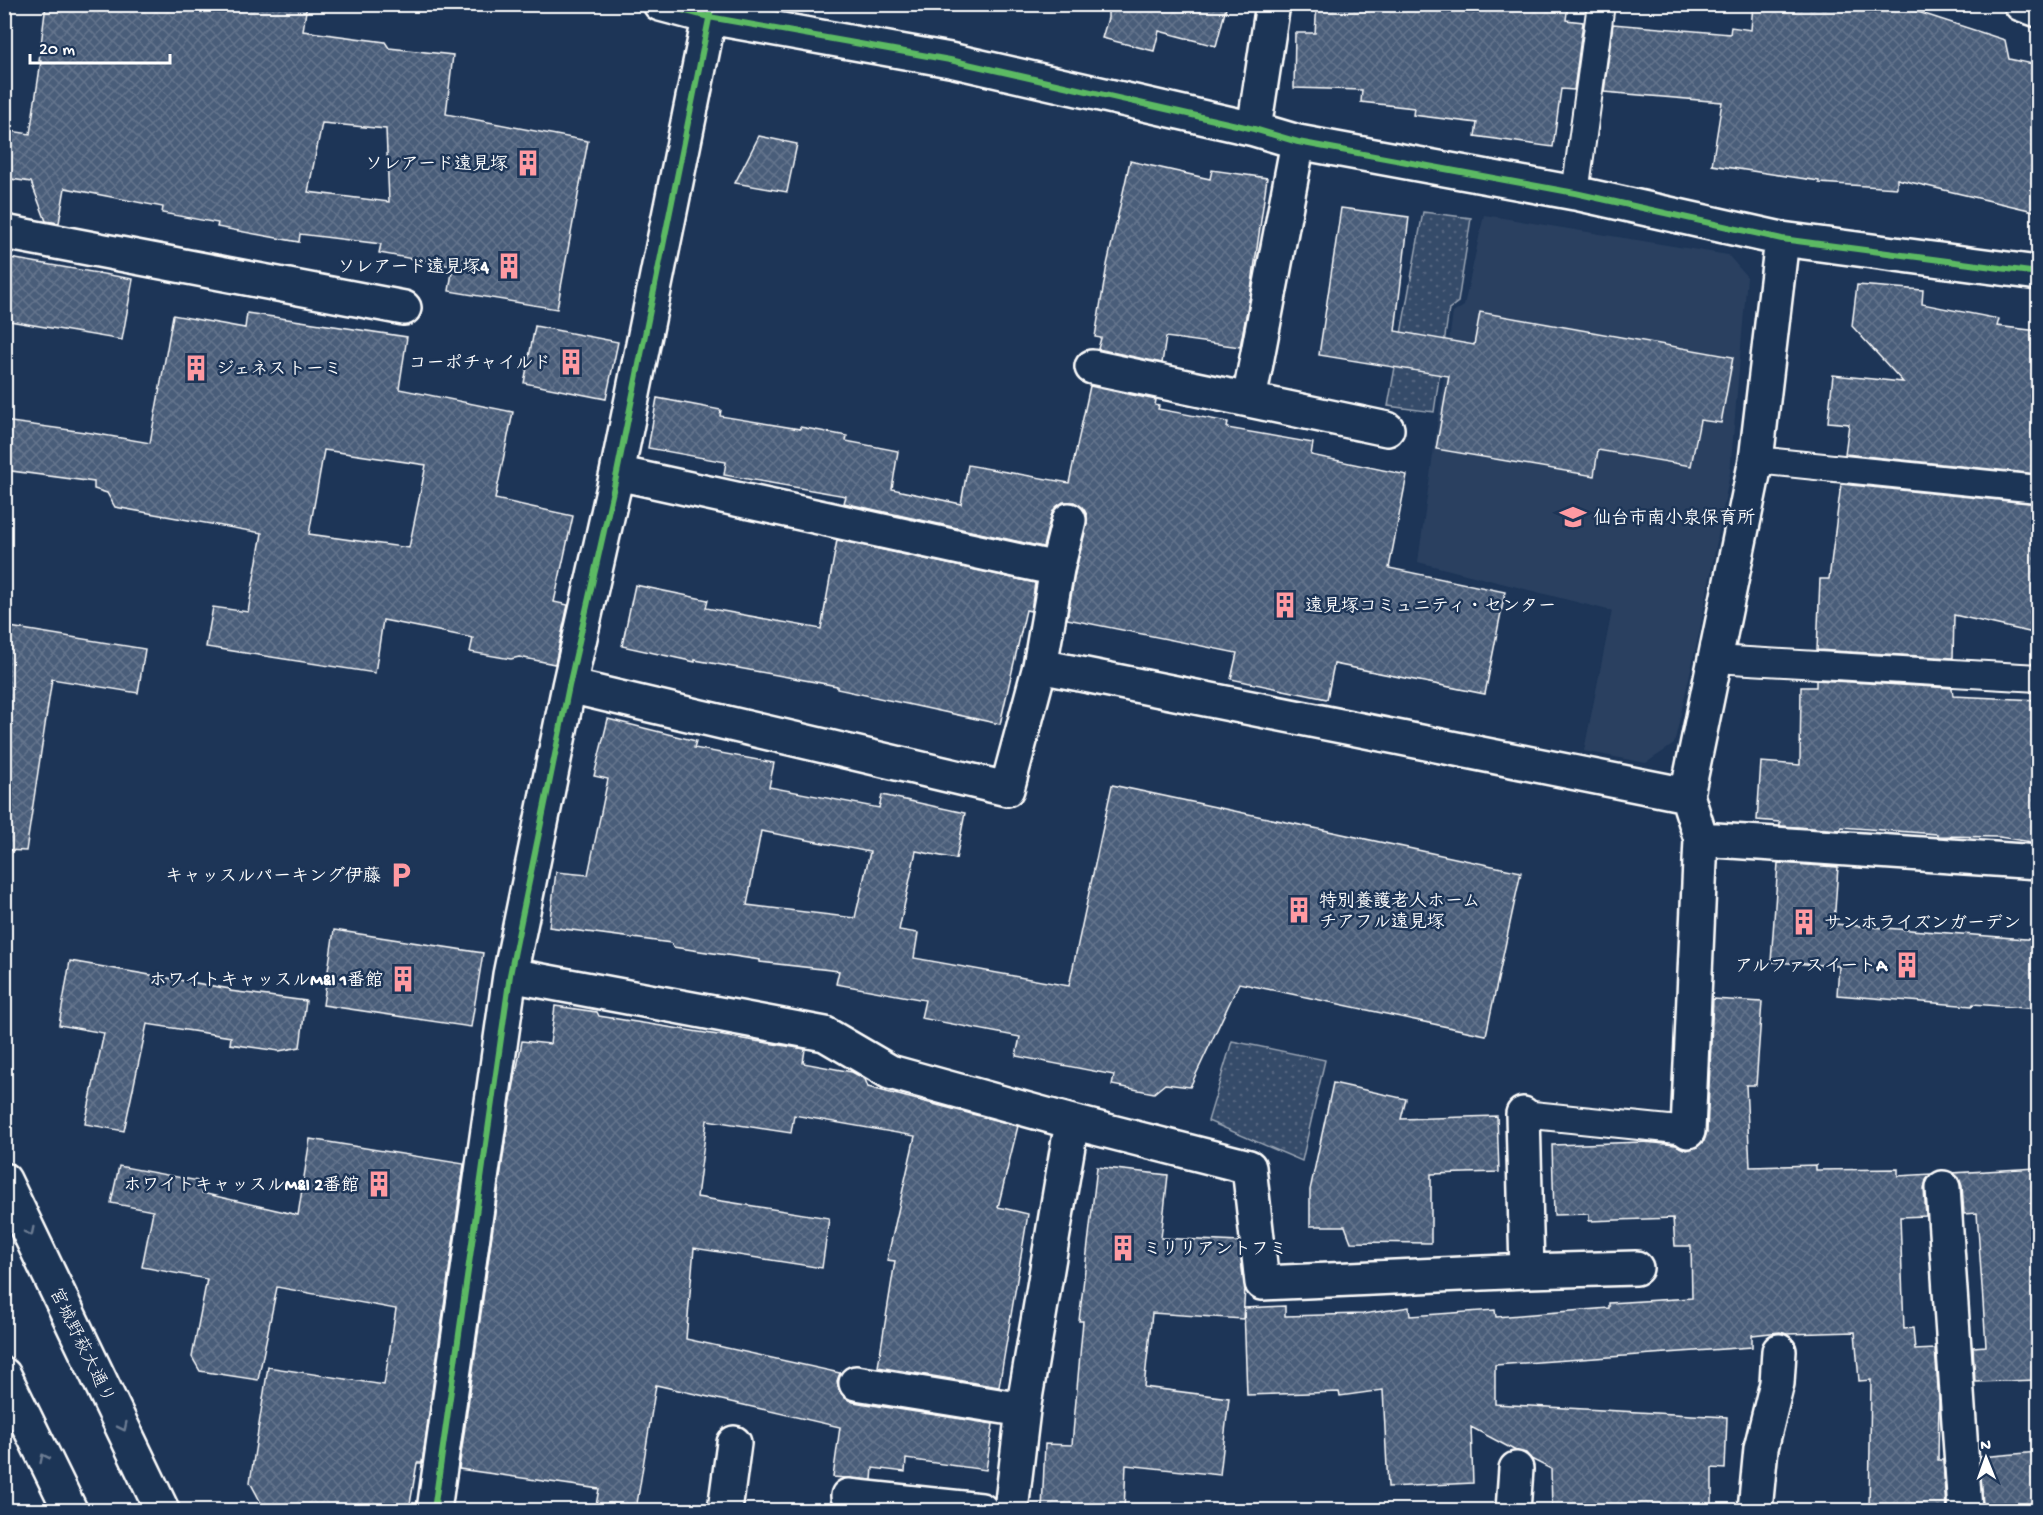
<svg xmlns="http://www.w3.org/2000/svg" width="2043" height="1515" font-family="'Gochi Hand','Klee One',sans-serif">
	<defs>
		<pattern id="park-dots" width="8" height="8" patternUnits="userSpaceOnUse" patternTransform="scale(1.5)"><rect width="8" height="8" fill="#364b69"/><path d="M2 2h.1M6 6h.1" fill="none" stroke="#546680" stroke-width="1.8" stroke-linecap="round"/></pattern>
		<pattern id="building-cross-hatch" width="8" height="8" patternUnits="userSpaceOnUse" patternTransform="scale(1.5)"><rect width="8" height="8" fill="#4a5d79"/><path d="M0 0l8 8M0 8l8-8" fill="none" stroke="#65758d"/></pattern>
	</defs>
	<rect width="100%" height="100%" fill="#1d3557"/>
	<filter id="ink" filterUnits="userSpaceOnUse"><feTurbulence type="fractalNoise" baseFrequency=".0167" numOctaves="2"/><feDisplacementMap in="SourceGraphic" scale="12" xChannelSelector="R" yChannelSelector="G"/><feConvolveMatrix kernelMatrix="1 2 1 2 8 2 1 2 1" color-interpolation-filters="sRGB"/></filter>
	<g filter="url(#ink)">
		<!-- built -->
		<path fill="#2a4161" d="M1484,215L1728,255L1747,277L1730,473L1700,629L1674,744L1646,763L1584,751L1612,611L1418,562L1453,313L1464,306Z"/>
		<!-- park -->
		<path fill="url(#park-dots)" stroke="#9aa5b4" stroke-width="1.5" d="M1423,212L1471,218L1458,302L1449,309L1434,412L1388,406Z
			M1232,1041L1325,1060L1302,1161L1208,1121Z"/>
		<!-- building -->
		<path fill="url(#building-cross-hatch)" stroke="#fff" stroke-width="1.5" fill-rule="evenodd" d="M46,4H307L303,31L385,42L389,48L453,55L446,114L588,141L557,309L449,291L453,266L379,253L381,244L300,234L299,242L217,227L218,223L162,213L163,207L65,188L59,223L46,221L31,182L4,178V130L30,134L41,61H39ZM322,123L386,129L389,202L308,192Z
			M1108,4H1227L1216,46L1159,31L1154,51L1102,38L1108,18Z
			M1317,4H1568L1566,20L1583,22L1574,90L1561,89L1553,147L1475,136L1477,123L1413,115L1414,108L1361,102L1362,90L1294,88L1295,33H1315Z
			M1753,4H1913L1912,10L2005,40L2009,59L2038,65V212L1897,179V188L1819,183V181L1712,165L1722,102L1604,92L1613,24L1730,34L1731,27L1751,30Z
			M759,136L797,144L787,192L735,183Z
			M1130,161L1210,179L1212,170L1267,178L1251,290L1240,347L1166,337L1162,363L1098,349L1101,338L1095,337L1107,265Z
			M1341,208L1409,217L1395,331L1474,345L1480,312L1733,357L1721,423L1700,420L1691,466L1598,450L1594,476L1436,449L1449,376L1319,355Z
			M4,257L133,279L122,340L4,320Z
			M1857,285L1923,290L1922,304L1999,319L1997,326L2038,331V474L1845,454L1849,424L1828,422L1833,375L1903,382L1852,326Z
			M247,313L407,337L399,389L513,412L495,499L573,516L554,602L568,605L555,664L519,657L511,659L470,652L473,638L383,620L375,673L206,647L213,607L248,612L262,533L115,507L107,493L94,489V482L4,470V421L92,433L150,443L173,315L245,328ZM324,450L426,465L409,548L309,534Z
			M535,326L618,342L606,399L524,383Z
			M1090,386L1156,400L1155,405L1159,406L1158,409L1228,422L1227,428L1313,443L1311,455L1407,475L1389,568L1505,592L1485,694L1334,664L1327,699L1231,679L1237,653L1067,619L1075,573L1087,524V515L1082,507L1074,502H1063L1055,508L1051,516L1043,547L844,503L846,496L724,475L726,462L648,448L657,398L721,410L720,416L800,429V427L847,436L846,441L898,451L892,489L961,504L968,465L1069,483Z
			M1841,484L2038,504V634L1954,615L1953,658L1817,650L1820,579H1829Z
			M837,540L1035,583L1031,611L1026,610L1000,724L837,689V686L695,660V662L622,646L635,585L708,600L706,608L821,629Z
			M4,626L145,649L138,693L52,679L26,851L4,850Z
			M1816,680L1952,688L1953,696L2038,700V843L1999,837L1937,836V834L1841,827V830L1780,826V822L1757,820L1761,762L1800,765L1801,687H1816Z
			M608,719L696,741L694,748L774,763L769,787L879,808L882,795L965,813L956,859L916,851L899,930L918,933L914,958L1069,986L1112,785L1521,872L1486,1035L1239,983L1190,1087L1165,1084L1154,1093L1112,1085L1114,1075L1016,1056L1020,1037L921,1018L925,1000L836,984L839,971L760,962V960L673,947L671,943L549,927L556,872L588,875L608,779L594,776ZM761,831L870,852L855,918L747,905Z
			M1778,863L1838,867L1834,924L2038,940V1009L1973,1004L1972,1006L1837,995L1839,966L1771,962Z
			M334,930L483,953L471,1027L323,1005Z
			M70,961L230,989V991L306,1001L300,1047L279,1051L230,1044L231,1037L147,1024L124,1131L85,1124L104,1033L59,1025Z
			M1713,999L1762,1002L1756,1085H1746L1750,1167L1816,1165V1170L1898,1169V1176L1931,1174L1926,1180L1924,1189L1926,1216L1900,1217L1904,1329L1913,1328L1915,1350L1935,1349L1939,1401L1938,1460H1943L1946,1510H1869L1871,1380L1859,1381L1855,1332L1787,1334L1780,1332L1752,1335V1347L1495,1365V1404L1727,1417L1725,1469L1712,1468V1510H1552L1551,1469L1531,1459L1526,1453L1516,1451L1471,1427L1473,1483L1388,1487L1383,1390L1340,1396L1339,1392L1247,1395L1244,1308L1285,1306V1316L1363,1314L1409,1307L1410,1316L1495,1310L1496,1317L1609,1308V1303L1692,1298L1691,1246H1675L1673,1218L1589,1221V1214L1554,1215L1552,1145L1644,1142L1676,1145L1687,1150L1697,1147L1704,1141L1707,1132Z
			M555,1006L597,1012L599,1016L805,1049L803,1063L852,1072L865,1079L868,1087L1018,1126L998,1207L1028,1214L999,1387L878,1367L895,1261L887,1260L915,1136L794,1115L791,1133L707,1120L697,1197L829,1218L822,1268L694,1248L686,1339L840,1373L837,1381L839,1390L845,1398L853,1402L993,1424L986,1470L906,1459L905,1472L873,1468L872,1480L833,1477L840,1427L656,1385L636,1510L596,1505L599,1489L459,1469L511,1100L522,1041L550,1044Z
			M1333,1083L1406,1099L1401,1119L1497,1116L1499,1172L1431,1174V1243L1351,1242L1345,1226H1310V1190Z
			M310,1139L464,1164L422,1463H417L409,1510H265L250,1482L268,1367L384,1385L396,1309L277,1287L258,1380L200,1371L192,1357L207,1279L142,1267L153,1211L111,1203L119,1166L204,1182L202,1193L298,1215Z
			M1097,1167L1168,1175L1161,1238L1239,1242L1245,1288L1243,1319L1152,1313L1144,1387L1229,1398L1220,1475L1126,1465L1124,1510H1042L1045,1444L1072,1445L1083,1321H1079Z
			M2037,1168L2038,1380L1975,1382L1973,1347L1986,1346L1977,1213L1964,1214L1962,1186L1959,1178L1953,1173Z
			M2038,1452V1510H1983L1980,1457Z"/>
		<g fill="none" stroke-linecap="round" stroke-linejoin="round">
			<!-- lane casing -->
			<g stroke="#fff" stroke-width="30">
				<path id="lane" d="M1575,193L1601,4
					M1756,460L2038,489
					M1715,659L2038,678
					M1523,1114L1688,1131"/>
			</g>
			<!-- street casing -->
			<g stroke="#fff" stroke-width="38">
				<path id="street" d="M660,4L709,17L950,60L1254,129L1298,142L1575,193L1782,239L2038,273
					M2021,4L2038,10
					M1254,129L1273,4
					M4,232L404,308
					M1092,367L1387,429
					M1249,400L1298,142
					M617,473L1057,569
					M1040,666L1687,795L1756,460L1782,239
					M569,686L1007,789L1040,666L1057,569L1069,520
					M1687,795L1701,839L1688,1131
					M1701,839L2038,862
					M510,975L825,1034L890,1072L1072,1122L1249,1167L1262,1283L1527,1271L1636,1268
					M1523,1114L1527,1271
					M1943,1188L1965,1510
					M856,1383L1023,1410
					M848,1496L981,1510
					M434,1510L510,975L569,686L617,473L712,4
					M725,1510L734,1443
					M1011,1510L1023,1410L1072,1122
					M1513,1510L1516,1469
					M1755,1510L1761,1448L1777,1383L1779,1351"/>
			</g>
			<!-- secondary casing -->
			<g stroke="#fff" stroke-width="38">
				<path id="secondary" d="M4,1180L162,1510
					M4,1375L70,1510"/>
			</g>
			<!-- lane -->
			<use href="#lane" stroke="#1d3557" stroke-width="26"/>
			<!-- street -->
			<use href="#street" stroke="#1d3557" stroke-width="33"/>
			<!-- secondary -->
			<use href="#secondary" stroke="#1d3557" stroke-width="33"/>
			<!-- cycleway casing -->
			<g stroke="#1d3557" stroke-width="10">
				<path id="cycleway" d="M660,4L709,17L950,60L1254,129L1298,142L1575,193L1782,239L2038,273
					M434,1510L510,975L569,686L617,473L712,4"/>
			</g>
			<!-- cycleway -->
			<use href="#cycleway" stroke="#5cba63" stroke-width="6"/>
		</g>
		<!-- one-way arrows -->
		<defs><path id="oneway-chevron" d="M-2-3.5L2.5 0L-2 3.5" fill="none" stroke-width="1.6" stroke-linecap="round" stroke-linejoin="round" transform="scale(1.5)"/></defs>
		<g stroke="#6c7c92">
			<use href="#oneway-chevron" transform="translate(30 1232) rotate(64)"/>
			<use href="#oneway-chevron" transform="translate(123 1427) rotate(64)"/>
			<use href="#oneway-chevron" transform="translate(44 1458) rotate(-116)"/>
		</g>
	</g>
	<!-- icons -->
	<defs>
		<g id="building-bare" transform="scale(2.07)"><path d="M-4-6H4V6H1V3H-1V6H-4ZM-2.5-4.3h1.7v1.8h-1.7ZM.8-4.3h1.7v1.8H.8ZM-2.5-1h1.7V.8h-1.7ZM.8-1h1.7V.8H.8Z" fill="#ff9aa2" stroke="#1d3557" stroke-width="2.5" paint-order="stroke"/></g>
		<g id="school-bare" transform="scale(2.07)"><path d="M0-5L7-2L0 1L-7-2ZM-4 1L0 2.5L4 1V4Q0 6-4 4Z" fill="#ff9aa2" stroke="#1d3557" stroke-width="2.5" paint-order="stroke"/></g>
		<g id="parking-bare" transform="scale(2.07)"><path d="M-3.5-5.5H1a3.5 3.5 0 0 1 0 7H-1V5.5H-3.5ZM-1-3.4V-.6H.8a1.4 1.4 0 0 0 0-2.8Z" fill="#ff9aa2" stroke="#1d3557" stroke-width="2.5" paint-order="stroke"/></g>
	</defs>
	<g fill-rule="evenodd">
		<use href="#building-bare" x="528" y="163"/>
		<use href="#building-bare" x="509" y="266"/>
		<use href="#building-bare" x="571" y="362"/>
		<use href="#building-bare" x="196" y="368"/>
		<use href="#school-bare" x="1573" y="517"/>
		<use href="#building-bare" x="1285" y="605"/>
		<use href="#parking-bare" x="401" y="875"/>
		<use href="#building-bare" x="1299" y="910"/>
		<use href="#building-bare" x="1804" y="922"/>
		<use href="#building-bare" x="1907" y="965"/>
		<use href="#building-bare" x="403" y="979"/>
		<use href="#building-bare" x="379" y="1184"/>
		<use href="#building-bare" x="1123" y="1248"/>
	</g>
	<g text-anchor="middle" stroke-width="5" stroke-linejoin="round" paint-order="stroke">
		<!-- poi labels -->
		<g font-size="18" font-weight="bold" fill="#fff" stroke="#1d3557" text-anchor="end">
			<text x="508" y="169">ソレアード遠見塚</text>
			<text x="489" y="272">ソレアード遠見塚4</text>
			<text x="551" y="368">コーポチャイルド</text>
			<text x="216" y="374" text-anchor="start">ジェネストーミ</text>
			<text x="1593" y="523" text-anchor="start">仙台市南小泉保育所</text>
			<text x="1305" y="611" text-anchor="start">遠見塚コミュニティ・センター</text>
			<text x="381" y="881">キャッスルパーキング伊藤</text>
			<text x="1319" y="906" text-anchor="start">特別養護老人ホーム<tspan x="1319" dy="21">チアフル遠見塚</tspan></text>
			<text x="1824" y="928" text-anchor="start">サンホライズンガーデン</text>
			<text x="1887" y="971">アルファスイートA</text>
			<text x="383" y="985">ホワイトキャッスルM&amp;I 1番館</text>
			<text x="359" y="1190">ホワイトキャッスルM&amp;I 2番館</text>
			<text x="1143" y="1254" text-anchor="start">ミリリアントフミ</text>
		</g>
		<!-- street labels -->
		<g font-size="18" fill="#fff" stroke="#1d3557">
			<text transform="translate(83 1345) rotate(64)" y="6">宮城野萩大通り</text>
		</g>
	</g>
	<!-- margin -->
	<rect width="2043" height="1515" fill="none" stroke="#1d3557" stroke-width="24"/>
	<rect x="12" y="12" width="2019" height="1491" fill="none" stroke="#fff" stroke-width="2" filter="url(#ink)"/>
	<!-- north arrow -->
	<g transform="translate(1986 1458) rotate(359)" stroke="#1d3557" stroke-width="4.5" paint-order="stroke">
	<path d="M0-4.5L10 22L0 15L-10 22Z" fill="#ffffff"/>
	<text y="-9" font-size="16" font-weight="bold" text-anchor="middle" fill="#ffffff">N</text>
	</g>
	<!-- scale -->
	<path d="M30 54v9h140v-9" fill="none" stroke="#ffffff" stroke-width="3"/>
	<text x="39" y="54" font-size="18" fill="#ffffff" stroke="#1d3557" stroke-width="4.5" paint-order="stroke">20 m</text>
</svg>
